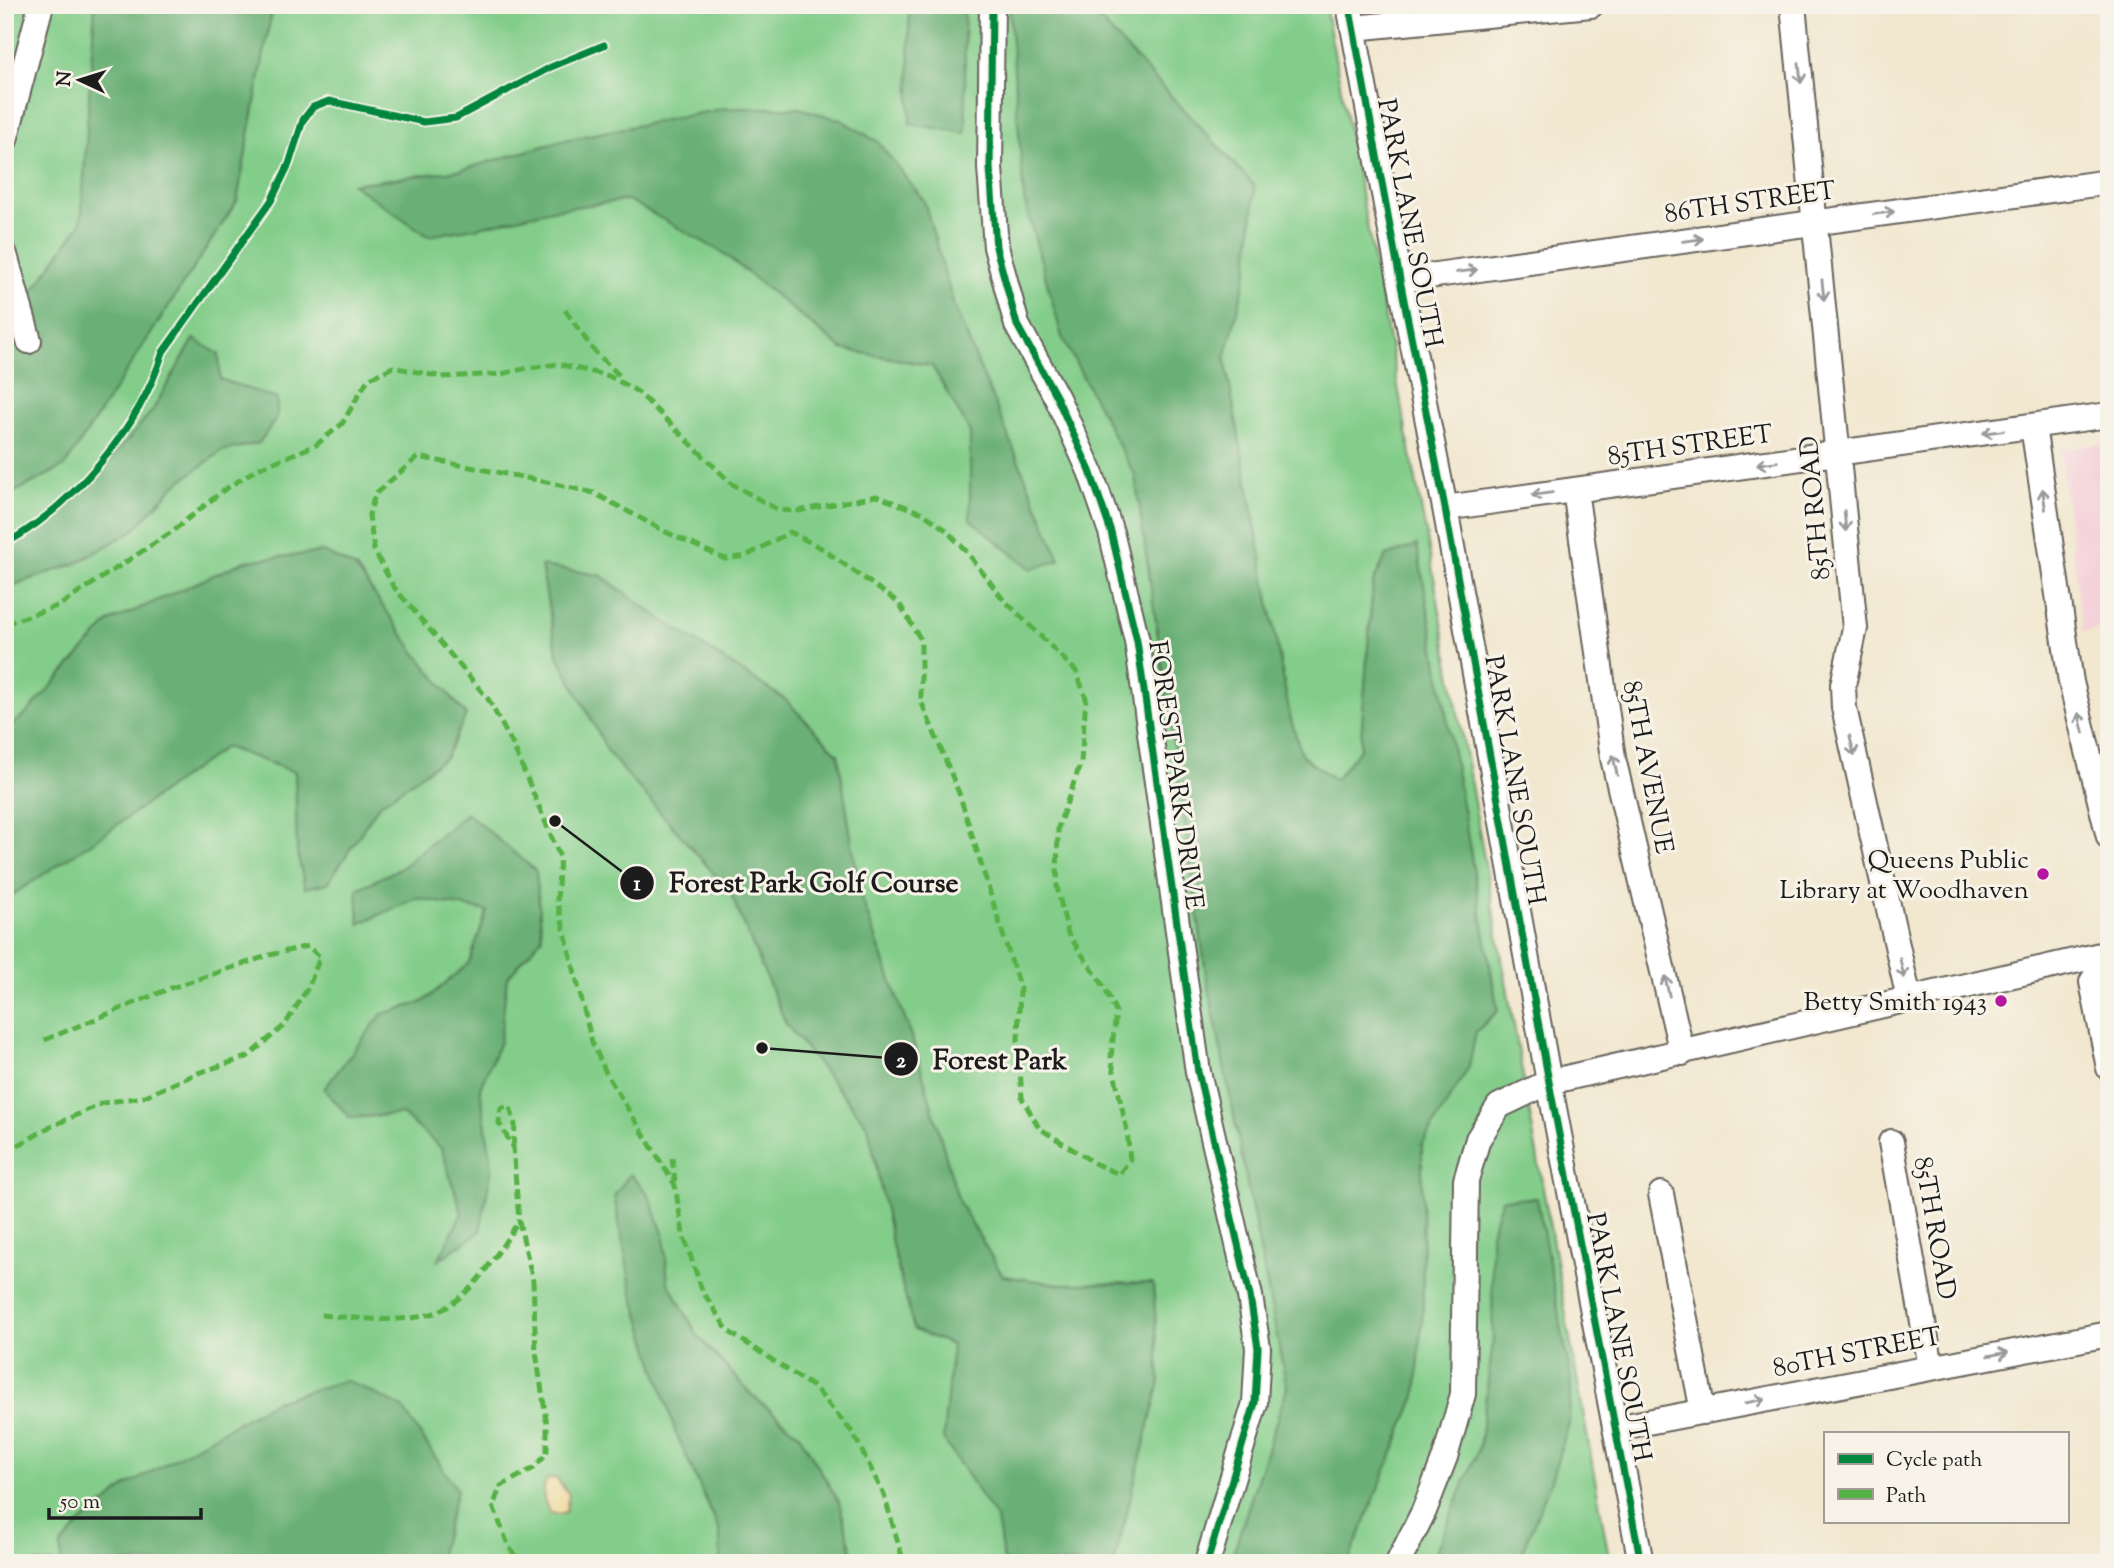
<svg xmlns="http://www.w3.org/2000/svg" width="2114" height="1568" font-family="'Sorts Mill Goudy',serif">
	<rect width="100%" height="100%" fill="#f7f3e8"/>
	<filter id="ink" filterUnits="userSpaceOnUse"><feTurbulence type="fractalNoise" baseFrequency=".0143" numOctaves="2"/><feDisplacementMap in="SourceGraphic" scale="14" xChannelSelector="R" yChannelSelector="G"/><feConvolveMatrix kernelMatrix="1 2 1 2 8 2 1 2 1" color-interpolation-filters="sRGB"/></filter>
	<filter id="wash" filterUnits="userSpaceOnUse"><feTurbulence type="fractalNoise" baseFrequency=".00686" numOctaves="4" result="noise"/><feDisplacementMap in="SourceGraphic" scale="28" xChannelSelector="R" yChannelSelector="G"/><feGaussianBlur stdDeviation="1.57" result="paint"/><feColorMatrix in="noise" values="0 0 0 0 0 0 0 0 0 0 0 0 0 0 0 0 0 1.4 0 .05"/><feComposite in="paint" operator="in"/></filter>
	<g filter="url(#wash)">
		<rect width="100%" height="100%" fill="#f2e7cf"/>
		<!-- built -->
		<path fill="#f5cfd9" d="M2109,443V627L2083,632L2060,450Z"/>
		<!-- green -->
		<path fill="#83cd8a" stroke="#507453" stroke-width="2" d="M5,5H1325L1426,533L1610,1563H5Z"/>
		<!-- forest -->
		<path fill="#6ab076" stroke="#436649" stroke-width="2" d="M95,5H273L237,201L65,466L5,497V331L81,223Z
			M909,5H964L966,133L910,124Z
			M1009,5H1086L1255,186L1248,269L1225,359L1290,716L1302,756L1335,780L1360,749L1373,582L1386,556L1417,545L1498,1011L1476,1032L1469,1067L1422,1145L1423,1308L1416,1396L1348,1563H1230L1287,1388L1206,974L1135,476L1062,337L1024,199Z
			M726,108H799L841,120L878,142L924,201L954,306L1060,560L1031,569L970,519V432L932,366L842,349L723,253L628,200L551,210L480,227L428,236L352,184L461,170L564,140Z
			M194,339L219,354L220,379L277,399V417L259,443L222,451L174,486L134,530L77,563L5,588V551L38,530L96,477L152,411Z
			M323,552L356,568L418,656L466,715L446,757L379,805L328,883L305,888L297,852L295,772L225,747L103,835L5,900V730L27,713L109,622L245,561Z
			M541,566L600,575L658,617L786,700L838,754L860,894L915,1047L959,1202L1003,1276L1059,1284L1153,1283L1160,1382L1114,1563H1004L997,1520L943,1439L952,1345L914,1330L893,1249L868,1126L786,1024L730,892L609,754L557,654Z
			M467,813L536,871L542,938L507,978L500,1042L480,1088L492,1166L480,1232L438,1260L462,1213L441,1148L402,1114L350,1118L324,1089L382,1014L423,1002L469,963L487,911L417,898L359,924L357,889L401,868Z
			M630,1174L649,1195L664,1236L668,1282L698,1336L752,1395L799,1434L839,1502L855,1563H720V1532L675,1431L632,1292L614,1196Z
			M1537,1198L1571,1378L1569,1424L1550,1483L1518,1563H1431L1479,1448L1493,1342L1491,1232L1502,1199Z
			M346,1380L402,1407L457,1490L439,1557L413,1563H61V1545L83,1521L125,1487L275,1401Z"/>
		<!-- sand -->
		<path fill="#eeda9e" stroke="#857b5d" stroke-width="2" d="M556,1478L569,1494L566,1512L558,1514L550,1513C543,1500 541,1492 547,1479Z"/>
	</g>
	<g filter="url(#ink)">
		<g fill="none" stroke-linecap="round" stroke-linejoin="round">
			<!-- minor casing -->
			<g stroke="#67635b" stroke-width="28">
				<path id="minor" d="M992,5L990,168L996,247L1017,325L1057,398L1090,471L1111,532L1137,641L1198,1072L1250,1296L1258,1348L1255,1403L1207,1563
					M1349,5L1400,280L1445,508L1549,1082L1641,1563
					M1793,5L1855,628L1843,685L1844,708L1909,999
					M1353,28L1591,5
					M5,140L41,5
					M5,255L29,341
					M1400,280L2109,182
					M2033,426L2071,682L2109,837
					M1575,490L1613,758L1682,1053
					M1445,508L2109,415
					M2109,955L2092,982L2109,1068
					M1891,1142L1931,1367
					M1661,1194L1703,1412
					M1616,1428L2109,1334
					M1398,1563L1424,1511L1445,1457L1463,1394L1466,1180L1478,1139L1499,1106L1549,1082L2109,953"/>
			</g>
			<!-- minor -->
			<use href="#minor" stroke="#fff" stroke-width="24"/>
			<!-- quiet -->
			<path stroke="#55b145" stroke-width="5" stroke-dasharray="10 5" stroke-linecap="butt" d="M565,310L594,351L622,378
				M5,624L60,605L170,533L224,490L257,469L316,445L342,424L368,379L393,367L442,377L502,374L528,368L558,364L609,376L638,392L732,484L778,510L798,511L876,496L923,513L946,530L967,552L1002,598L1076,671L1086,698L1081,762L1058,828L1057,887L1068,934L1103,985L1116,1012L1111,1058L1127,1131L1130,1160L1119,1174L1096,1164L1039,1128L1022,1098L1018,1039L1020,989L959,793L921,701V640L899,603L821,548L790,532L746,556L725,559L666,532L594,493L542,481L418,457L375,494L369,515L374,550L393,586L488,699L513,745L560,857L557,901L592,1042L607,1075L675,1185L683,1234L702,1290L728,1331L815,1388L853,1433L884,1495L904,1563
				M513,1147L515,1125L510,1107L501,1108L499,1123L513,1147L519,1221
				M5,1153L50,1127L103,1103L143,1097L198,1073L247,1057L285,1025L309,986L320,957L308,946L270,955L171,988L42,1041
				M672,1158L675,1181
				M321,1315C356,1318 414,1326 445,1308C478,1289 498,1251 519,1221L533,1281L536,1352L547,1425V1454L534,1468L501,1486L493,1506L509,1547L521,1563"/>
			<!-- cycleway casing -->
			<g stroke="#f7f3e8" stroke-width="11">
				<path id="cycleway" d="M992,5L990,168L996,247L1017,325L1057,398L1090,471L1111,532L1137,641L1198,1072L1250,1296L1258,1348L1255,1403L1207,1563
					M1349,5L1400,280L1445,508L1549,1082L1641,1563
					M5,544C74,505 140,427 163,352L271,201L289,164L303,120L313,107L329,101L424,122L456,118L551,67L604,45"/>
			</g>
			<!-- cycleway -->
			<use href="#cycleway" stroke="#00873e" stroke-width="7"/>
		</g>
		<!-- one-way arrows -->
		<defs><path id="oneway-shaft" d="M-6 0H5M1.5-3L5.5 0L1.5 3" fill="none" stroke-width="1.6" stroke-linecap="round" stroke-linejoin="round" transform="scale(1.75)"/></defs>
		<g stroke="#999">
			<use href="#oneway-shaft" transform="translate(1800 73) rotate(84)"/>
			<use href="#oneway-shaft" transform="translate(1884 213) rotate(-8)"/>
			<use href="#oneway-shaft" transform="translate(1693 240) rotate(-8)"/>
			<use href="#oneway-shaft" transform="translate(1467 271) rotate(-8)"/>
			<use href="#oneway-shaft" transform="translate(1823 290) rotate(84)"/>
			<use href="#oneway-shaft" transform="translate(1993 432) rotate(172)"/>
			<use href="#oneway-shaft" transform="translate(1767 463) rotate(172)"/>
			<use href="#oneway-shaft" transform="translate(1542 494) rotate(172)"/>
			<use href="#oneway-shaft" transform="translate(2044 499) rotate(-98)"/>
			<use href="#oneway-shaft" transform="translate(1845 521) rotate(85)"/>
			<use href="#oneway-shaft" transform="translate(2081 723) rotate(-104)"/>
			<use href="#oneway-shaft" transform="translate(1852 746) rotate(77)"/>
			<use href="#oneway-shaft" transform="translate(1615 765) rotate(-102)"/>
			<use href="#oneway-shaft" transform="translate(1902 968) rotate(77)"/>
			<use href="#oneway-shaft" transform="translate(1667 986) rotate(-103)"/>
			<use href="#oneway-shaft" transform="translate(1998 1354) rotate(-10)"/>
			<use href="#oneway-shaft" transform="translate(1755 1401) rotate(-11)"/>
		</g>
	</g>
	<!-- markers -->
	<g fill="#b5179e" stroke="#f7f3e8" stroke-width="2.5">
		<circle cx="2043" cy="874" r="7"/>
		<circle cx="2001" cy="1001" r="7"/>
	</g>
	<g text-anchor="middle" stroke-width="6" stroke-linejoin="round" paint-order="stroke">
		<!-- street labels -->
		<g font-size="26" fill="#1c1c1c" stroke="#f7f3e8">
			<text transform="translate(1750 201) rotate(-8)" y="9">86TH STREET</text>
			<text transform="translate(1411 223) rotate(79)" y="9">PARK LANE SOUTH</text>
			<text transform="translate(1690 444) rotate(-8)" y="9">85TH STREET</text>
			<text transform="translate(1814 508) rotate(-95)" y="9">85TH ROAD</text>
			<text transform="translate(1649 767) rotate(79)" y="9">85TH AVENUE</text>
			<text transform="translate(1177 775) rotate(82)" y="9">FOREST PARK DRIVE</text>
			<text transform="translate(1516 780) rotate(80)" y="9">PARK LANE SOUTH</text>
			<text transform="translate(1936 1228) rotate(80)" y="9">85TH ROAD</text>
			<text transform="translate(1620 1337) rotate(79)" y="9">PARK LANE SOUTH</text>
			<text transform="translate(1857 1351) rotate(-11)" y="9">80TH STREET</text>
		</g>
		<!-- poi labels -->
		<g font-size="26" fill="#1c1c1c" stroke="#f7f3e8" text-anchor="end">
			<text x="2029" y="868">Queens Public<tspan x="2029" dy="30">Library at Woodhaven</tspan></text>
			<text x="1987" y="1010">Betty Smith 1943</text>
		</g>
	</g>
	<!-- callouts -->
	<path fill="none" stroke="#1c1c1c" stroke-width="2.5" d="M555 821L637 883M762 1048L901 1059"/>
	<g fill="#1c1c1c" stroke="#f7f3e8" stroke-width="2.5">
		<circle cx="555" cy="821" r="7"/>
		<circle cx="762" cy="1048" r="7"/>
		<circle cx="637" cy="883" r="18"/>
		<circle cx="901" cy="1059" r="18"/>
	</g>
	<g font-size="21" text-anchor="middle" font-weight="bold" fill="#fff">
		<text x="637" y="890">1</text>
		<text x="901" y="1067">2</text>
	</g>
	<g font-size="28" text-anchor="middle" font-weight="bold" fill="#1c1c1c" stroke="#f7f3e8" stroke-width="6" stroke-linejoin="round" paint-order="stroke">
		<text x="814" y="892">Forest Park Golf Course</text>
		<text x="1000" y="1069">Forest Park</text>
	</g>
	<!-- margin -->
	<rect width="2114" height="1568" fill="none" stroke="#f7f3e8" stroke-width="28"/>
	<!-- legend -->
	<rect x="1824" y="1432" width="245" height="91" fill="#f7f3e8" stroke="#9f9d96" stroke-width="2"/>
	<rect x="1838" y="1454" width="35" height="10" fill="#00873e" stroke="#9f9d96" stroke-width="2"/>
	<text x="1886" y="1466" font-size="21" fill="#1c1c1c">Cycle path</text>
	<rect x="1838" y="1489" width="35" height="10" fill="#55b145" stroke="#9f9d96" stroke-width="2"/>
	<text x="1886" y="1502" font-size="21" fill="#1c1c1c">Path</text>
	<!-- north arrow -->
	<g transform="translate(80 80) rotate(274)" stroke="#f7f3e8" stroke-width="5" paint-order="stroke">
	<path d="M0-5L12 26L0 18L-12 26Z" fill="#1c1c1c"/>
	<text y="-10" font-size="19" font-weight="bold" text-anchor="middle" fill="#1c1c1c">N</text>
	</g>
	<!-- scale -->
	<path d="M49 1508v10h152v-10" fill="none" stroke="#1c1c1c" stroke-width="3.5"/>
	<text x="60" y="1508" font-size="21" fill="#1c1c1c" stroke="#f7f3e8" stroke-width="5" paint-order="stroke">50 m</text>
</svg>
